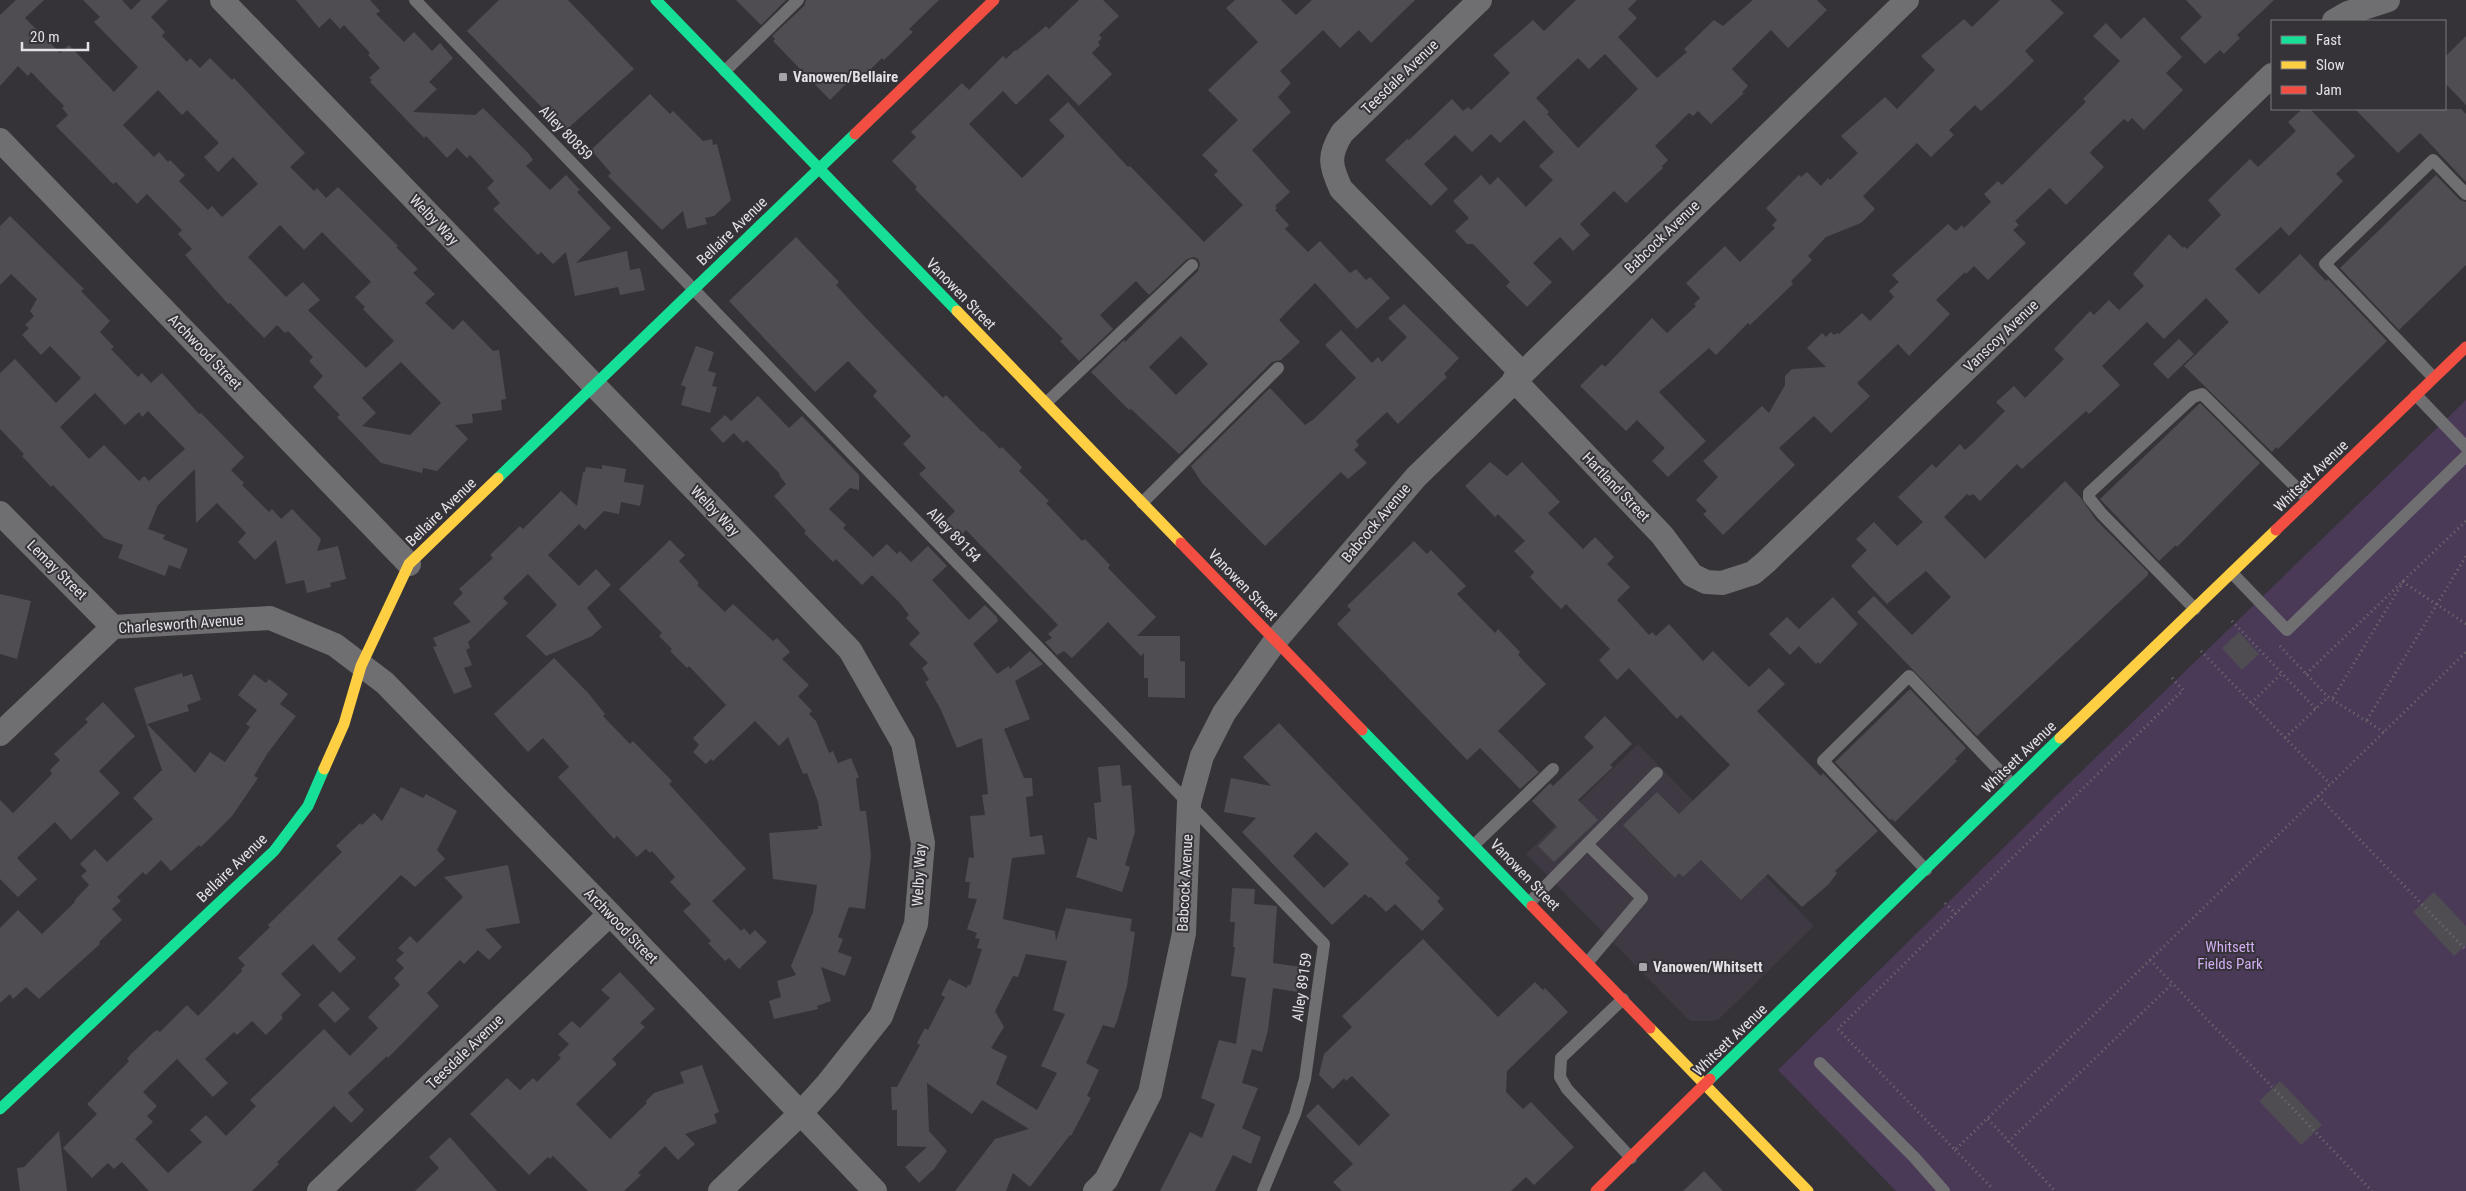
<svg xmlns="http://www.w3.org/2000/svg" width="2466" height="1191" font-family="'Roboto Condensed',sans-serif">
	<rect width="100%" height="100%" fill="#353337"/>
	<!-- built -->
	<path fill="#3f3943" d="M1638,744L1814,926L1719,1019L1714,1021H1690L1526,854Z"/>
	<!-- green -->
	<path fill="#4a3a58" d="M2466,400V1191H1896L1778,1070L2055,797Z"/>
	<!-- building -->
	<path fill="#4f4d51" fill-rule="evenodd" d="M16,0H44L25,18L60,53L69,45L114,92L138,67L94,22L100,17L83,0H122L131,10L141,0H168L151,17L165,32L162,36L187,62L190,58L200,68L210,58L232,80L234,78L305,153L290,167L314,191L317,188L326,198L338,187L398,246L396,247L418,269L413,273L435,294L425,303L453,330L463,320L493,351L499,350L506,399L501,400L502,410L472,414L473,423L455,425L468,439L437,471L423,468L422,473L381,463L337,417L340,415L313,387L323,376L309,361L313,357L288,331L285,333L277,325L264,338L230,303L228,304L185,255L192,249L178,234L182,230L147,194L137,204L116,182L113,184L56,126L68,115L62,108L64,106L31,72L28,76L18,66L0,86V15ZM158,90L182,115L187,110L219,143L204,157L218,172L233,157L258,184L222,217L212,206L208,210L179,181L185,175L170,160L168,162L159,152L154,157L123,125ZM280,225L304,250L322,232L371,282L355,297L365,307L363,309L394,341L366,368L308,310L320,300L303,282L286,297L248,257ZM401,362L441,403L410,435L362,426L376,413L362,398Z
		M296,0H370L380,11L376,14L404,42L414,32L432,51L440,43L453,58L429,82L437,89L413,112L475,115L483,108L529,154L533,160L526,166L550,190L566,175L580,190L577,192L611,228L576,263L627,251L630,270L640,268L645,290L620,295L618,287L575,296L566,252L553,264L541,252L538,255L493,209L500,203L487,188L494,181L470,155L467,158L457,148L447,158L426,136L424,138L370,82L372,80L369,78L380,68L368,55L370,53L344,25L340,29L330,18L319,28Z
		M499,0H568L634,69L565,131L467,31Z
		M736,0H786L761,25Z
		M806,0H939L909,29L913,32L884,60L882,58L855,85L850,80L830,100L773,41L775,39L772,36L804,6Z
		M1079,0H1103L1119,16L1099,35L1102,38L1098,42L1100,45L1092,53L1112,74L1079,106L1048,74L1016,105L1003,91L969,124L1022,178L1065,136L1049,120L1068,102L1128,167L1130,166L1204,242L1243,205L1214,175L1218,171L1202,155L1238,120L1208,90L1258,42L1226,8L1235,0H1281L1296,15L1312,0H1415L1371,43L1359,30L1340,48L1323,30L1280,71L1291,83L1278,97L1291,112L1252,150L1290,192L1275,206L1277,208L1275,210L1289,225L1285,229L1308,252L1320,241L1350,273L1356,269L1366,280L1370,277L1390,298L1357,329L1315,283L1279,320L1300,342L1281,360L1272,362L1179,454L1131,409L1129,410L1091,372L1124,340L1125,342L1198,271L1200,264L1198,259L1194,257L1187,259L1149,295L1136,281L1100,315L1113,329L1079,361L1060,341L1063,339L915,189L917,187L892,161L916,137L911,132L962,83L969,90L1003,56L1006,59L1015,50L1016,51L1046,26L1049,29ZM1181,336L1208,364L1176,395L1149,367Z
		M1576,0H1637L1628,9L1637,18L1618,37L1657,78L1687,52L1684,49L1714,20L1723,26L1753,0H1817L1827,10L1788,48L1771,30L1732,69L1748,86L1742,92L1744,93L1711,124L1698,111L1693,116L1689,113L1655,146L1668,160L1662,166L1663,168L1626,203L1614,191L1580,224L1590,235L1573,251L1560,237L1533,263L1552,282L1527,307L1506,286L1510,282L1473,244H1467L1455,231L1469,218L1453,201L1481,175L1490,185L1498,177L1526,207L1553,180L1539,166L1554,152L1524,120L1500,143L1491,134L1472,152L1455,135L1424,164L1448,189L1431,206L1385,160L1407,139L1409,140L1452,99L1463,111L1468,107L1471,110L1510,73L1493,55L1533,20L1544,31ZM1605,54L1638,89L1578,148L1547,114L1549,112L1536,98L1578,58L1589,69Z
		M2000,0H2050L2064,13L2025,51L2034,61L2002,92L1981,111L1975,105L1949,130L1954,135L1931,157L1917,143L1863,196L1875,209L1861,223L1826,237L1808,256L1812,260L1791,281L1793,284L1750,325L1748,323L1716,355L1709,348L1659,392L1706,441L1668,477L1652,461L1665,448L1637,420L1626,431L1580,386L1602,364L1605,367L1652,318L1667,333L1696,306L1694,304L1700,298L1686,283L1725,246L1740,262L1775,228L1772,225L1777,220L1766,208L1799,175L1801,177L1807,172L1821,186L1828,178L1830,180L1858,153L1841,136L1885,97L1897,109L1935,70L1921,56L1964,19L1972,27Z
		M2186,0H2274L2237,35L2240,38L2224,54L2220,50L2205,64L2180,38L2202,17Z
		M2144,17L2182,57L2166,73L2183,90L2144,130L2132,118L2128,122L2124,119L2092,150L2090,153L2104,167L2066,205L2050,188L2015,221L2019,225L2013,230L2026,243L1988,280L1974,266L1966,274L1965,272L1936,300L1950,314L1909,356L1898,344L1857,383L1870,396L1831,433L1814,416L1779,448L1795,465L1723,535L1703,514L1707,511L1696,500L1718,477L1703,461L1762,406L1769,413L1785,385V376L1792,369L1826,367L1807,348L1822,333L1826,337L1831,332L1834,335L1837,333L1839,334L1862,313L1870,321L1894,297L1889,291L1899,282L1892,275L1948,224L1956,231L1962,225L1964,228L1991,202L1984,194L1998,181L2002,185L2086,102L2083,99L2120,61L2093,36L2106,23L2121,39Z
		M2466,36V105L2445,83V57Z
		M650,94L670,114L673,111L703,141L712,139L713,145L717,144L731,200L714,216L705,218L707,224L687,229L683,211L662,230L608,176L611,173L591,150Z
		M2302,109H2310L2355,156L2336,174L2343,181L2289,236L2281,227L2235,269L2259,294L2300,254L2326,281L2328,279L2387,341L2278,449L2276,447L2272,452L2184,366L2229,322L2206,298L2164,339L2147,322L2102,366L2120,385L2089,414L2086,411L2022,469L2017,464L1980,501L1973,494L1970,496L1967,494L1944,517L1985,559L2065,481L2081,498L2096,520L2148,572V575L1977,736L1857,612L1874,596L1912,635L1951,597L1926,571L1887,604L1851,566L1867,550L1856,539L1874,522L1897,546L1923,522L1898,497L1932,464L1936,468L1960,444L1965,450L1973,443L2005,411L1996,402L2014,386L2025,398L2064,359L2054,349L2090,311L2094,315L2109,300L2119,310L2144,286L2133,274L2169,234L2183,248L2184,246L2187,249L2221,215L2208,200L2250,159L2258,167L2296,131L2288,122Z
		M2355,109H2461L2466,114V182L2420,133L2398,153Z
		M2436,175L2460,200L2466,202V265L2399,330L2340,268Z
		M10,216L84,289L81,291L110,321L100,332L114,347L111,349L138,377L142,373L151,383L162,373L199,414L201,413L244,457L231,470L244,483L242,485L269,512L272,509L281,519L292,509L321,539L317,551L338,546L346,579L330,583L331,587L307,593L304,580L286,584L276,540L255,560L238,542L246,533L217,503L196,523L195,469L158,505L148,529L165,535L163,539L188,549L180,569L169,565L165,576L118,558L123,545L104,538L53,485L51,487L36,471L22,456L24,454L0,429V373L15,359L56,403L81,378L50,346L41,355L22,335L29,328L25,325L34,316L30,311L37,299L11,274L0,285V226ZM95,393L125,425L139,412L142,417L148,411L185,449L149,481L144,476L139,481L104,445L89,459L60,427Z
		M796,237L839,282L836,285L866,318L943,398L946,395L982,432L983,431L1000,449L1002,447L1022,467L1019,471L1049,501L1046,503L1082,541L1085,539L1110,565L1108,568L1156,617L1137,636H1180V661L1185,662V698L1148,697V678H1144V653L1141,656L1108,622L1072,658L1064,651L1057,655L1045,642L1052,638L1048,634L1058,625L966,530L957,539L942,524L955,511L919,474L926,468L903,444L911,436L873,396L877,391L848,361L815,392L729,301Z
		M1404,304L1459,358L1444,374L1447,377L1398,424L1387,412L1356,441L1359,445L1354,450L1367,463L1348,479L1341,472L1265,546L1202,483L1191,466L1270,388L1305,425L1314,419L1356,378L1325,345L1341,330L1372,363L1378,357L1382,362L1407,337L1388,318Z
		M2179,339L2194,354L2168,379L2153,364Z
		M696,346L714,352L708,371L716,373L712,386L717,387L710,413L681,405L686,387L681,385Z
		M758,396L789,428L802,416L859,475V490L850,488L829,509L846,525L843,528L873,557L887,544L897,554L900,551L911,562L928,546L947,566L932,580L969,620L985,605L997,617L998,621L973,644L997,674L1009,666L1010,669L1030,651L1043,664L1015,681L1030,719L1004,729L1024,778H1032L1033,796L1026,797L1030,837L1042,835L1045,854L1012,858L1003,919L1055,931L1056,941L1066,908L1132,919L1130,931L1135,932L1127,986L1117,1021L1114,1028L1103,1025L1086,1063L1099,1070L1087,1096L1091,1098L1071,1136L1070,1135L1030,1187L1013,1173L1006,1191H955L995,1139L1029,1129L982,1100L972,1114L927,1083L929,1131L947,1151L934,1169L919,1183L905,1167L927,1147L897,1146V1110H892L891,1087H897L920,1045L917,1043L925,1028L928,1030L945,997L941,995L949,979L967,988L968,984L970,986L982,949L977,948L980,939L975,938L977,933L967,929L977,899L968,898L970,882H965L969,857L974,858L970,816L985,815L982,795L988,794L982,738L957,748L941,710L925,682L929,680L922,668L928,663L909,644L920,633L906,618L909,615L899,602L872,575L862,585L836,559L833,562L804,533L806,531L774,496L786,484L779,475L780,474L747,440L743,443L734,433L723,443L710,429L725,415L731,421ZM1026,954L1067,961L1053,1010L1065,1014L1041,1066L1057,1073L1037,1110L996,1084L1007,1056L991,1048L1004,1027L995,1011L1013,976L1018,977Z
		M2200,403L2260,463L2177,547L2176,545L2159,561L2100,499Z
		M1490,462L1507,476L1522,462L1560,502L1548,513L1583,549L1595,537L1614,557L1607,564L1630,587L1617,600L1649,635L1652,632L1656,636L1669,624L1703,661L1713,651L1749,687L1769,668L1785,684L1757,711L1821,776L1823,773L1878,831L1835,871L1837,873L1829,884L1802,907L1768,874L1741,900L1701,860L1683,877L1679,873L1675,878L1623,825L1657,792L1679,814L1730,765L1681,715L1677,719L1629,668L1617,680L1599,660L1610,649L1566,604L1561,609L1530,577L1534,572L1514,551L1525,541L1498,514L1495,517L1465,486Z
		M602,465L626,469L624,482L644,485L640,506L621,502L619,514L604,511L585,530L579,524L548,555L579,586L596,569L611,585L587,608L602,627L592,636L546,656L526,636L557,605L528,574L503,598L508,603L468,642L470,648L466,650L472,665L464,668L472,687L454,694L433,647L437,646L433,638L471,622L453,603L463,593L459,589L493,558L490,555L520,526L523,529L561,491L577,506L583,472H585L586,467L602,469Z
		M670,540L685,555L679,561L699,583L697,585L725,612L733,604L773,641L777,638L790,652L782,659L809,685L798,696L812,711L809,714L816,721L829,753L833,751L838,763L851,758L859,777L856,779L860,811H866L871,855L865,909L849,907L838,937L843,939L838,952L852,957L845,976L821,967L831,1001L817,1006L818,1009L774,1019L769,1001L781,997L777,981L796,975L791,966L813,912L817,885L773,879L769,833L818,829V826H822L818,802L807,773L803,774L788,737L779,746L755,721L713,761L711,759L706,764L693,752L699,745L693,738L726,705L689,666L687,668L670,651L672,649L659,636L662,633L619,589Z
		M1414,541L1427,554L1431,550L1466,586L1457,594L1495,633L1498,629L1520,652L1518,655L1546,684L1498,731L1539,772L1520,789L1480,748L1467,760L1337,624L1351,610L1347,606Z
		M0,594L31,601L17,659L0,654Z
		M1833,597L1858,624L1820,664L1818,662L1816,664L1799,646L1790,655L1769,634L1787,617L1799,629Z
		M2239,632L2259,654L2242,670L2222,648Z
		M554,658L589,694L605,714L603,716L630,744L633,741L672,781L669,784L746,869L712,901L741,931L744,928L750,935L755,930L767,942L739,969L729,958L725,961L708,943L711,941L683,911L691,904L670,882L675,877L652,851L650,853L646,849L637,857L617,836L614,839L558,777L569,767L543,738L528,752L494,714Z
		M182,673L183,677L192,674L201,700L187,705L189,711L147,724L195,773L210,752L225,762L250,727L246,724L257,710L238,695L254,674L266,683L269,679L288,694L280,704L296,716L267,754L254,776L258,778L232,816L201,847L199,845L171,871L161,860L146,875L143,872L117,897L121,901L112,909L122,920L99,942L100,944L39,999L26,987L13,999L10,994L0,1003V928L18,910L42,934L75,902L74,901L89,885L81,876L87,871L80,864L95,849L107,862L153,819L133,798L162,770L134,688Z
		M1910,689L1966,748L1955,759L1957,761L1895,822L1892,819L1890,820L1835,762Z
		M103,702L135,736L99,771L120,793L71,840L55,822L17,858L37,879L18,897L0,879V800L13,813L52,774L50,770L60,760L54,754L88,722L85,719Z
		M1605,716L1632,744L1610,765L1613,767L1578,800L1598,820L1554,862L1538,846L1557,827L1532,801L1550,783L1553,786L1594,747L1584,737Z
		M1279,723L1409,859L1405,863L1440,898L1437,901L1444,909L1422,931L1395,904L1386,912L1371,897L1369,898L1365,894L1332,925L1242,832L1256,818L1224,812L1231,778L1271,786L1243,757ZM1316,832L1349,864L1324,888L1293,856Z
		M1120,765L1122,786L1131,785L1135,832L1125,865L1130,867L1122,892L1076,877L1088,837L1097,840L1094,803L1101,802L1098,767Z
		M401,787L423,798L426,794L457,811L437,850L445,859L415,887L401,875L337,939L356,958L340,973L313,944L281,974L301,995L281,1015L283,1018L266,1035L252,1021L237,1035L234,1032L205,1059L228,1083L213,1097L177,1059L143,1092L157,1106L147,1116L153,1122L135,1139L168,1173L202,1142L190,1130L206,1115L226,1136L256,1106L250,1100L324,1029L350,1056L378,1028L368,1017L400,985L394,978L404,968L396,960L404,953L398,948L410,936L417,943L463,897L444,877L508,865L520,923L485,929L502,947L489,960L478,950L464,964L460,960L427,993L439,1006L388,1058L387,1056L348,1093L364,1110L351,1123L334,1106L277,1162L279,1164L252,1191H149L122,1162L114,1169L108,1163L92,1178L63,1148L97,1114L87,1104L129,1061L127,1059L131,1054L154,1032L157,1030L160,1032L187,1005L198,1016L226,988L242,971L241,969L245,965L238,958L270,927L268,925L342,852L336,846L360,823L362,825L374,813L382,821Z
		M1232,888L1255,889L1254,904L1277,906L1273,963L1301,967L1297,992L1273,988L1268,1030L1262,1052L1252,1049L1242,1083L1258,1088L1242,1128L1261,1137L1251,1164L1233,1155L1215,1191H1160L1190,1132L1202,1138L1215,1104L1201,1098L1219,1040L1236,1044L1246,978L1231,976L1235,947H1233L1235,922H1230Z
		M2434,892L2466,926V945L2454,956L2413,912Z
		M1423,939L1498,1017L1535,982L1543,990L1545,988L1568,1012L1507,1071L1506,1092L1523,1109L1531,1102L1574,1147L1534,1185L1526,1177L1511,1191H1342L1333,1182L1353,1164L1306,1116L1318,1104L1359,1146L1390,1115L1352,1076L1346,1081L1344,1078L1333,1089L1319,1075L1324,1054L1352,1027L1342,1016Z
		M620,972L655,1009L640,1023L645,1027L612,1059L617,1064L576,1104L610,1139L647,1103L646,1101L654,1093L684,1083L680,1072L702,1065L719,1112L714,1114L717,1123L685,1134L695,1144L678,1160L665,1146L638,1173L641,1175L624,1191H588L553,1156L550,1159L548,1157L529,1175L470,1114L507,1078L520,1090L533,1078L537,1082L561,1058L558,1055L569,1044L558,1034L572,1021L580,1028L610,998L601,990Z
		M333,991L350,1009L335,1023L318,1005Z
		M2280,1081L2322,1125L2301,1145L2259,1101Z
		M59,1131L67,1191H20L17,1168L24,1167Z
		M450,1137L497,1191H415L439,1168L429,1157Z
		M1704,1171L1723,1191H1683Z"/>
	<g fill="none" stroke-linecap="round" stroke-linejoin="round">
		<!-- path -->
		<path stroke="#706e71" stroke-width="3" stroke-dasharray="1 4" stroke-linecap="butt" d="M2232,621L2316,709
			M2280,646L2328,697L2384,732
			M2201,651L2330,784
			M2306,674L2466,521
			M2172,678L2183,690L1838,1029L1955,1150L2466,652
			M2333,698L2403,582L2466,624
			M2251,703L2282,673
			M2367,720L2466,556
			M2285,738L2328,697
			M2318,796L2466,950
			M1945,903L1956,914
			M2150,960L2372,1191
			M1988,1119L2055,1191
			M2008,1142L2172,984
			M1955,1150L1992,1188"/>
		<!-- lane -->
		<path stroke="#6f6e70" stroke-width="12" d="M415,0L1324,944L1305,1079L1295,1114L1263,1191
			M725,71L798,0
			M2433,377L2325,264L2433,160L2466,194
			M2416,395L2466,447
			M1046,403L1192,265
			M1142,503L1278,368
			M2232,573L2287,630L2466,456
			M2195,609L2102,514L2089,498V493L2193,397L2202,394L2308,499
			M1475,844L1553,769
			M1587,844L1642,898L1588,962
			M1926,870L1823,761L1909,676L2012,784
			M1530,902L1657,773
			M1623,999L1561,1058L1560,1077L1567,1089L1631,1158
			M1820,1063L1914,1157L1944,1191"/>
		<!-- street -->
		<path stroke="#6f6e70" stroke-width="24" d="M222,0L850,650L903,743L923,843L916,924L881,1016L828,1083L800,1114L720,1191
			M1480,0L1342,133C1328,156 1330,165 1341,189L1521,372
			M2334,21L2348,13L2388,0
			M0,140L409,564
			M1514,380L1662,535L1692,575L1706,582L1722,583L1753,573L1766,562L2272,75
			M0,513L113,627
			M0,734L113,627L270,618L335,645L385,683L610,914L875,1191
			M319,1191L610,914
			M1095,1191L1106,1180L1150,1093L1184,933L1189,803L1202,756L1224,713L1276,640L1416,477L1907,0"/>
		<!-- fast -->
		<path stroke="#16e098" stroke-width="11" d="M656,0L957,311
			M498,478L855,134
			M1362,730L1532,906
			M1710,1079L2060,738
			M0,1109L274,851L308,806L324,769"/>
		<!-- slow -->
		<path stroke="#ffcf43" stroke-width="11" d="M957,311L1181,543
			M2060,738L2276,530
			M324,769L344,724L361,666L409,564L498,478
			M1650,1028L1808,1191"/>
		<!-- jam -->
		<path stroke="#f24e42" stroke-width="11" d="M855,134L994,0
			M2276,530L2466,347
			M1181,543L1362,730
			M1532,906L1650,1028
			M1596,1191L1710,1079"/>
	</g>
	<!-- markers -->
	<g fill="#a6a4a8" stroke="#353238" stroke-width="2">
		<rect x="778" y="72" width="10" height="10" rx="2.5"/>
		<rect x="1638" y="962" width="10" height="10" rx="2.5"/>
	</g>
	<g text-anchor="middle" stroke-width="4" stroke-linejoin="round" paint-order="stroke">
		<!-- poi labels -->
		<g font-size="15" font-weight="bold" fill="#e3e1e5" stroke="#353238" text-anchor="start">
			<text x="793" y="82">Vanowen/Bellaire</text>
			<text x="1653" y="972">Vanowen/Whitsett</text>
		</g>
		<!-- street labels -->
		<g font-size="15" fill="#e3e1e5" stroke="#353238">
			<text transform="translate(1400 77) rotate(-44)" y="5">Teesdale Avenue</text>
			<text transform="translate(566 133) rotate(46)" y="5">Alley 80859</text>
			<text transform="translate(434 220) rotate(46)" y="5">Welby Way</text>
			<text transform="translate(732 231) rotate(-44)" y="5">Bellaire Avenue</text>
			<text transform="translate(1662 237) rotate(-44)" y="5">Babcock Avenue</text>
			<text transform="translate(961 294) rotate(46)" y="5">Vanowen Street</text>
			<text transform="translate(2001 336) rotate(-44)" y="5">Vanscoy Avenue</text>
			<text transform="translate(205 352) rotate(46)" y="5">Archwood Street</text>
			<text transform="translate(2311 476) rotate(-44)" y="5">Whitsett Avenue</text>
			<text transform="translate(1616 487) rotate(46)" y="5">Hartland Street</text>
			<text transform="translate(715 511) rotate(46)" y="5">Welby Way</text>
			<text transform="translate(441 512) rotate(-44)" y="5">Bellaire Avenue</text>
			<text transform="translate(1376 523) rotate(-50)" y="5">Babcock Avenue</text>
			<text transform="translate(954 535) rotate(46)" y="5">Alley 89154</text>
			<text transform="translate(57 570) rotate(45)" y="5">Lemay Street</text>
			<text transform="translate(1243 585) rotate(46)" y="5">Vanowen Street</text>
			<text transform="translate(181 624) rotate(-4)" y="5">Charlesworth Avenue</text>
			<text transform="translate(2019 757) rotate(-44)" y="5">Whitsett Avenue</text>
			<text transform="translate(232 868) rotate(-44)" y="5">Bellaire Avenue</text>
			<text transform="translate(919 875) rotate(-87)" y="5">Welby Way</text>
			<text transform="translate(1525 875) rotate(46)" y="5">Vanowen Street</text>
			<text transform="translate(1185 883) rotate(-87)" y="5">Babcock Avenue</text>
			<text transform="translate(621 926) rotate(46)" y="5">Archwood Street</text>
			<text transform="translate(1302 987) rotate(-82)" y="5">Alley 89159</text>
			<text transform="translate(1730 1040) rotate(-44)" y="5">Whitsett Avenue</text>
			<text transform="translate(465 1052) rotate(-44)" y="5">Teesdale Avenue</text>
		</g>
		<!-- park labels -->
		<g font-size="15" fill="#d1adf1" stroke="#353238">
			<text x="2230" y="952">Whitsett<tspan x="2230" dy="17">Fields Park</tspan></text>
		</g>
	</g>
	<!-- legend -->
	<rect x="2271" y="20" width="175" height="90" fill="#353238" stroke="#7b787d"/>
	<rect x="2281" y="36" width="25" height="8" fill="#16e098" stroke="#7b787d"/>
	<text x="2316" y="45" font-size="15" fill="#e3e1e5">Fast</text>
	<rect x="2281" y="61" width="25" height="8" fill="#ffcf43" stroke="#7b787d"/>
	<text x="2316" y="70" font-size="15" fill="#e3e1e5">Slow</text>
	<rect x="2281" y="86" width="25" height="8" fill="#f24e42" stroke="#7b787d"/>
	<text x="2316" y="95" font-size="15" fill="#e3e1e5">Jam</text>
	<!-- scale -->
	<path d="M22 42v8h66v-8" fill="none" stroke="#e3e1e5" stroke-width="2.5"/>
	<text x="30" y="42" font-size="15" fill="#e3e1e5" stroke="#353238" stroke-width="4" paint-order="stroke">20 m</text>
</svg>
